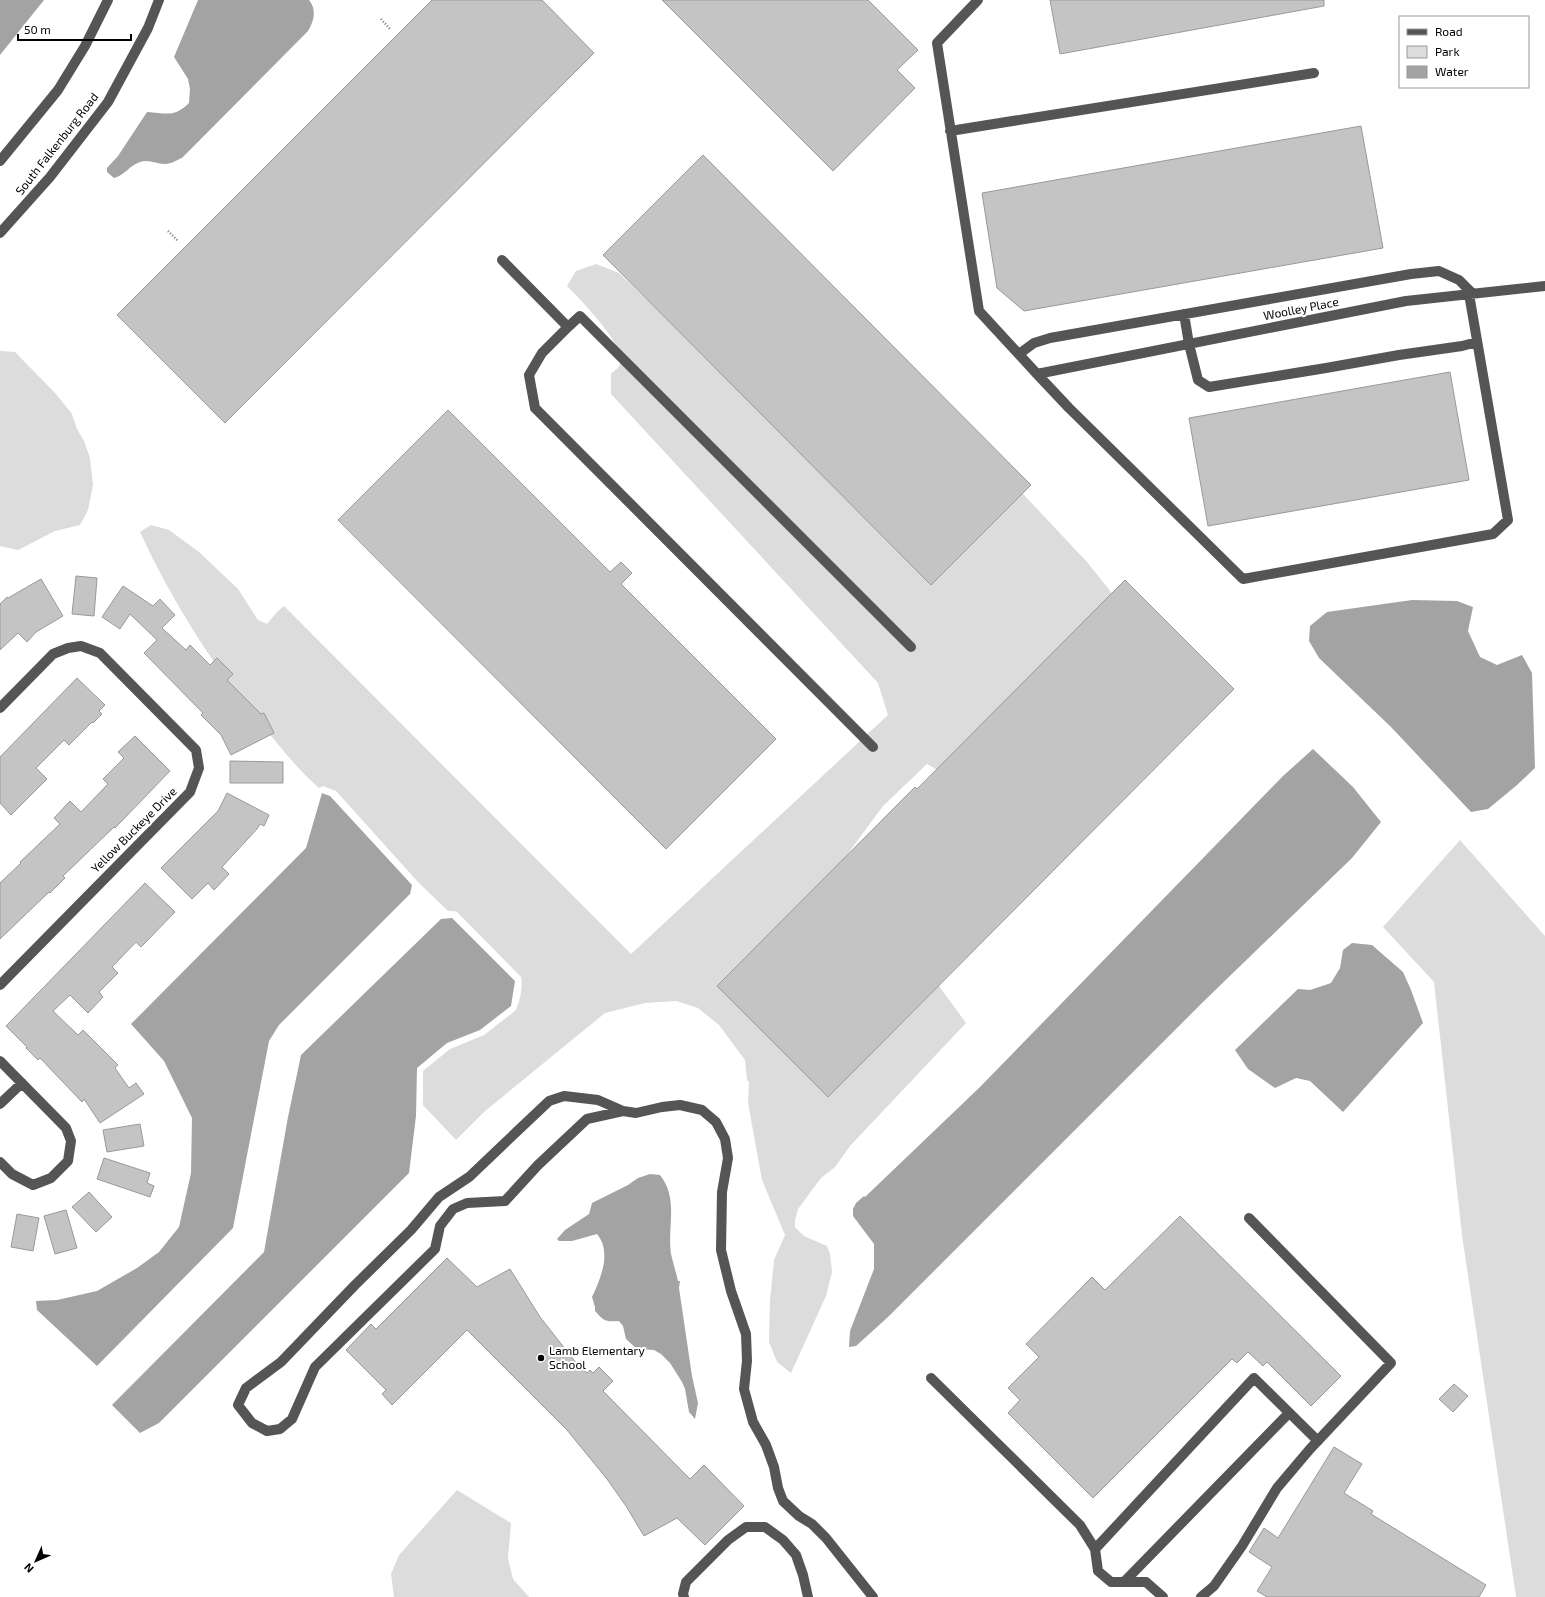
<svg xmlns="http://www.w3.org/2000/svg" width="1545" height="1597" font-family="'Exo 2',sans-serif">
	<rect width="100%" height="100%" fill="#fff"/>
	<!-- green -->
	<path fill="#dcdcdc" d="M596,264L619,273L689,340L898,361L1087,562L1159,652L948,776L927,764L883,806L835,871L901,934L966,1023L850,1146L835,1167L821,1178L798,1209L795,1220V1227L804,1236L827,1246L830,1254L832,1272L826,1296L791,1373L777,1362L769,1342L770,1301L774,1260L785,1235L762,1180L748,1103L749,1082L747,1080L745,1060L719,1025L698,1008L676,1001L645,1003L605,1013L484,1112L456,1140L423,1105V1071L450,1049L484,1035L515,1011C520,1002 523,987 521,977L457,912L454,911H448L418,882L336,791L323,786L319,788C303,774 290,759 277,743C222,680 175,608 140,532L151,525L169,530L199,552L238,589L258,620L267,624L277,612L284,606L631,954L888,715L878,683L611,394V374C614,371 619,368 620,364C628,348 579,298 567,286L576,271Z
		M0,351L15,352L56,394L72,414L77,429L84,441L90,458L93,485L88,510L80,525L55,531L18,550L0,546Z
		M1460,840L1545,936V1597H1516L1462,1235L1434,982L1383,927Z
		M457,1490L511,1523L508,1558L513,1579L529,1597H394L391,1574L399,1555Z"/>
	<!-- water -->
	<path fill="#a3a3a3" d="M0,0H44L0,55Z
		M198,0H309C317,10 314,21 308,31L182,158C177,160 171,164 165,164C156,164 149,159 140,162C130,165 124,176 114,178L107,172V168L118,156L147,112C166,113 174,118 189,103L190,89L188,79L174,57Z
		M1412,600L1457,601L1473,607L1468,631L1480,657L1497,665L1522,655L1532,673L1535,768L1517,785L1488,809L1471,812L1391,727L1319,658L1309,641L1310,626L1327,612Z
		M1313,749L1353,787L1381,822L1352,858L1204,1001L888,1317L856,1346L849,1347L850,1331L874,1269V1244L853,1216V1209L856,1203L864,1196L865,1197L980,1087L1283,776Z
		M322,793L330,796L412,885L410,894L279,1025L269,1041L233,1228L97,1366L37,1310L36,1301L57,1300L97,1291L137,1268L159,1252L179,1227L191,1173L192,1118L164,1061L131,1024L306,848Z
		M452,918L515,981L511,1006L480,1030L447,1043L417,1068L416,1116L409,1173L159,1423L140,1433L112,1405L264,1252L288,1117L301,1055L441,919Z
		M1352,943L1372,945L1403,972L1411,990L1423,1023L1343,1112L1310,1081L1296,1078L1275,1088L1248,1069L1235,1050L1298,989L1310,990L1331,983L1340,968L1343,950Z
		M650,1174L660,1175C679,1199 667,1226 671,1254C673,1263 676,1272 678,1281H680L679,1288L692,1376L698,1403L695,1419L689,1412L685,1389L682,1382L670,1363L661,1354L654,1350L637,1349L626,1339L623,1326L619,1321C605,1322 604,1321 595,1311V1307L592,1297C601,1278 612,1252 597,1234L572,1241H559L557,1239L565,1230L589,1214L592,1203L628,1185L638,1178Z"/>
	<!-- building -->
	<path fill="#c4c4c4" stroke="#999" d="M432,0H542L594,53L225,423L117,315Z
		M662,0H868L918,50L897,70L915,88L833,171Z
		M1050,0H1324V6L1060,54Z
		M1361,126L1383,248L1024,311L997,288L982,193Z
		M703,155L1031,485L931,585L603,255Z
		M1450,372L1469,480L1208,526L1189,418Z
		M448,410L610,572L621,562L632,573L621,584L776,739L666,849L338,520Z
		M76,576L97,578L94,616L72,614Z
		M41,579L63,616L36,632L27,642L18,633L0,650V604L7,597L8,598Z
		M1125,580L1234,689L828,1097L717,986L915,787L917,789Z
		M123,586L153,606L160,599L175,615L162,628L186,650L190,645L210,665L217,658L233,674L227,680L261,714L264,713L274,733L231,755L221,735L201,715L203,713L144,653L157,640L130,614L120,629L102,617Z
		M77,678L105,705L99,711L102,714L93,723L92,722L69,745L64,740L36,768L47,779L11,815L0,803V757Z
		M135,736L170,771L115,828L114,827L63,876L65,878L50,893L49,892L0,939V883L21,863L20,862L60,824L54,818L70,801L81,812L108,784L103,779L124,758L118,752Z
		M230,761L283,762V783H230Z
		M227,793L269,815L264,826L260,824L257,829L222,867L229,874L214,890L208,883L192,899L161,868L218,811Z
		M145,883L175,912L141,947L136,942L112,967L118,973L99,992L103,997L88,1013L70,995L53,1011L78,1035L83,1030L118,1065L115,1068L129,1088L136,1083L144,1094L100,1123L84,1099L82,1102L40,1058L38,1060L26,1048L27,1047L6,1026Z
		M140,1124L144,1146L107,1152L103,1130Z
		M104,1158L150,1173L147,1183L154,1186L150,1197L97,1179Z
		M89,1192L112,1217L96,1232L72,1207Z
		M66,1210L77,1248L55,1254L44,1216Z
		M17,1214L39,1218L33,1251L11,1247Z
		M1180,1216L1341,1376L1311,1406L1267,1362L1263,1366L1248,1352L1237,1363L1232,1359L1093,1498L1008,1413L1020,1400L1008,1388L1039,1357L1026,1344L1092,1277L1105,1290Z
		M447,1258L477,1287L510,1269L540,1317L577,1364L587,1373L590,1370L593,1373L599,1367L613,1381L603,1391L690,1479L704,1465L744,1506L705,1545L677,1518L644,1536L626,1506L607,1479L567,1430L467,1330L392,1405L382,1394L386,1390L346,1350L371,1324L376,1329Z
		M1454,1384L1468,1396L1453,1412L1439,1399Z
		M1334,1447L1362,1464L1344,1493L1373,1511L1371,1514L1486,1585L1479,1597H1267L1257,1591L1272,1567L1249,1552L1264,1528L1278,1538Z"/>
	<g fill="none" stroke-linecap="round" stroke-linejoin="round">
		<!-- path -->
		<path stroke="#777" stroke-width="2.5" stroke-dasharray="1 2" stroke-linecap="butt" d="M381,19L390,29
			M168,231L178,241"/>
		<!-- minor -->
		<path stroke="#555" stroke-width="10" d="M978,0L937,43L979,311L1037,374
			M950,131L1314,73
			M0,161L58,90L85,46L108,0
			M0,233L50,177L108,102L148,28L159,0
			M502,260L568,327L542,353L529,375L535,408L873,747
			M1469,294L1508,520L1493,534L1243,579L1069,408L1037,374L1406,301L1545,286
			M1184,314L1189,344L1198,380L1209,387L1326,368L1399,355L1462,346L1477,342
			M568,327L580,316L911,647
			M1019,354L1034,343L1050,338L1411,274L1439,271L1459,280L1473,294
			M0,708L53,654L68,648L81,646L100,653L196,750L199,768L190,792L0,985
			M0,1061L66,1128L71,1141L68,1161L51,1178L33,1185L12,1174L0,1162
			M0,1104L22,1083
			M623,1111L587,1119L538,1165L505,1201L467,1203L453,1209L440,1226L435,1249L315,1367L292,1419L280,1429L267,1431L252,1423L238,1405L246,1388L281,1362L355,1285L411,1230L439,1197L469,1177L549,1101L564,1096L598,1100L623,1111L636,1113L662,1107L680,1105L702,1110L716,1122L725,1139L728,1158L722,1192L721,1250L731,1291L746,1334L747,1361L744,1389L753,1422L766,1445L774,1467L778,1488L783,1501L799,1516L812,1524L826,1538L873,1597
			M931,1378L1080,1525L1095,1549L1098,1571L1111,1582H1146L1163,1597
			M1095,1549L1254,1378L1318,1441
			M1124,1582L1289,1413
			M684,1597L683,1594L686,1582L728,1540L746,1527H765L783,1540L796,1555L803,1575L808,1597
			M1201,1597L1214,1586L1242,1546L1277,1488L1310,1449L1391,1363L1249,1218"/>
	</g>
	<!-- markers -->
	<circle fill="#000" stroke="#fff" stroke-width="1.5" cx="541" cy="1358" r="4"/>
	<g text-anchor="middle" stroke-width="4" stroke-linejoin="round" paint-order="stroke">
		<!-- street labels -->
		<g font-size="12" fill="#000" stroke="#fff">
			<text transform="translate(57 144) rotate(-52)" y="4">South Falkenburg Road</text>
			<text transform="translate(1301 309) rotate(-11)" y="4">Woolley Place</text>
			<text transform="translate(134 830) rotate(-45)" y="4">Yellow Buckeye Drive</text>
		</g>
		<!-- poi labels -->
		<g font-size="12" fill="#000" stroke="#fff" text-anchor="start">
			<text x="549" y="1355">Lamb Elementary<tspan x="549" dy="14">School</tspan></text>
		</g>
	</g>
	<!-- legend -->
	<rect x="1399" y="16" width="130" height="72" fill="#ffffff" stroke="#999999"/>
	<rect x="1407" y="29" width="20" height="6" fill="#555555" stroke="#999999"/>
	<text x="1435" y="36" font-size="12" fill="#000000">Road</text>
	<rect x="1407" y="46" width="20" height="12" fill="#dcdcdc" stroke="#999999"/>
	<text x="1435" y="56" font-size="12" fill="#000000">Park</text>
	<rect x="1407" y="66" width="20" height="12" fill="#a3a3a3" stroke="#999999"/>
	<text x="1435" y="76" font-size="12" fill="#000000">Water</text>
	<!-- north arrow -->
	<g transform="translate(36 1561) rotate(225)" stroke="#ffffff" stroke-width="3" paint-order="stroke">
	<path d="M0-3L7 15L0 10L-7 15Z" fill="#000000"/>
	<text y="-6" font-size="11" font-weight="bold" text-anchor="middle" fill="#000000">N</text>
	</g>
	<!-- scale -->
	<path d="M18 34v6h113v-6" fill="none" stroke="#000000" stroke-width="2"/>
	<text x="24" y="34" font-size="12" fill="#000000" stroke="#ffffff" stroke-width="3" paint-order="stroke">50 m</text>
</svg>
